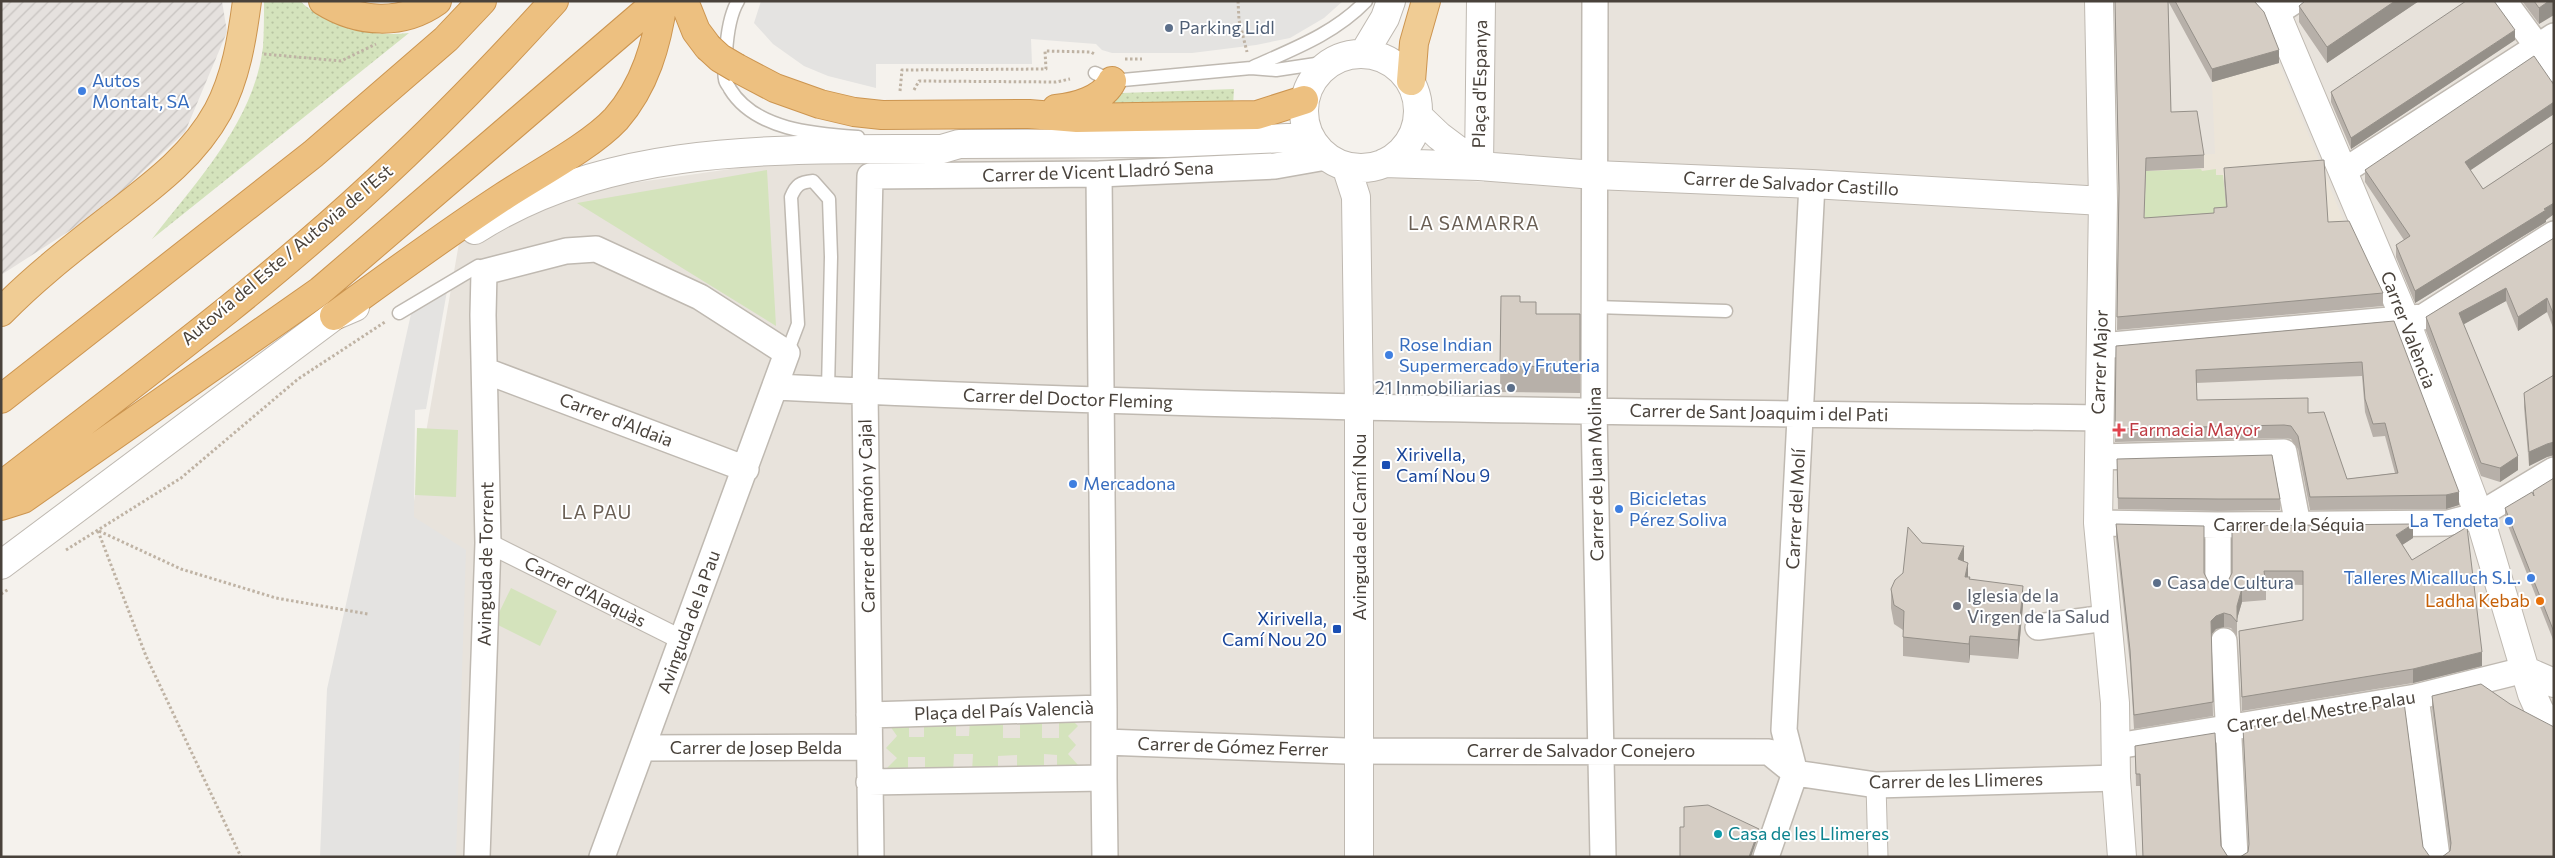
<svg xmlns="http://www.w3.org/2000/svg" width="2555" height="858" font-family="Commissioner,sans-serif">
	<defs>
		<pattern id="industrial-furrows" width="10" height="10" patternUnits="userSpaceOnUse" patternTransform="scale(1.25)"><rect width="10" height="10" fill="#e5e1de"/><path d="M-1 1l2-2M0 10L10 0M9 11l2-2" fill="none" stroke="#c6c2bf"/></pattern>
		<pattern id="grass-dots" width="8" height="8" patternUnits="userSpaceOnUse" patternTransform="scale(1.25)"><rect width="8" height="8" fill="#d4e3bc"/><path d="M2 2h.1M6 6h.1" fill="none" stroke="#b8c4a2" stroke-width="1.8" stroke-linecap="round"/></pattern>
	</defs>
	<rect width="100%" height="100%" fill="#f5f2ed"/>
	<!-- residential -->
	<path fill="#e8e3dc" d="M1483,1H2554V857H352L459,243L583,190L822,156L1060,158L1292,168L1484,182Z"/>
	<!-- industrial -->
	<path fill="url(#industrial-furrows)" d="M1,1H222L227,32L185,132L102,210L1,275Z"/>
	<!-- education -->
	<path fill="#ece5d9" d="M2279,63L2349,234L2214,227L2112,234L2114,159L2215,154L2212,82Z"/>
	<!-- grass -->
	<path fill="url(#grass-dots)" d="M264,1H300C329,28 370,37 409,33L152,239C196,182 254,122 263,47C264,32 264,16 264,1Z
		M1234,89L1233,106L1095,109L1122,93Z"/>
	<!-- park -->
	<path fill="#d4e3bc" d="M2201,169L2202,171L2216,169V175H2223L2226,203L2265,217L2144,231L2146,171Z
		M767,170L776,326L577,203Z
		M417,428L458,430L456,497L415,495Z
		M511,588L557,611L540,646L494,623Z
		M970,719H1003V738H1020V723H1042V738H1059V720H1072L1078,726L1068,736L1076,745L1068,754L1078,765L1070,773H1057V755L1044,754V773H1017V755L998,756V772H972L973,754H954L953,772H925V757H908V774H894L887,768L897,758L886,748L897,736L890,726L909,720V737H924V720H956V736H969Z"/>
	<!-- parking -->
	<path fill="#e4e3e1" d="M761,1H1343L1324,18L1290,38L1256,45L1192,53H1112L1102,50L1096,44L1031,39L1032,64H876V88L828,76L804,66L773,44L754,23Z
		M447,291L426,409L415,410L414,517L466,550L456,857H320L327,689L411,314Z"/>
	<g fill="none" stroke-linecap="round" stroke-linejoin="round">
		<!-- service casing -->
		<g stroke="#bfb9b1" stroke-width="15">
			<path id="service" d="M738,1C729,16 727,36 726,53C726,61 723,72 725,79C725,83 729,86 730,89C755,130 815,134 858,137
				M1253,67C1293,49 1334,34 1366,1
				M1095,73L1112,81L1251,68L1276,70L1329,62
				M1595,307L1726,311
				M399,313L478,266L484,272
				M787,353L798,324L791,197C796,185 800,182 813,181L829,199L831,257L828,389"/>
		</g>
		<!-- pedestrian casing -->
		<g stroke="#bfb9b1" stroke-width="21">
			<path id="pedestrian" d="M488,543L682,640
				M1876,785L1878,857"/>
		</g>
		<!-- minor casing -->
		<g stroke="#bfb9b1" stroke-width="28">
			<path id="minor" d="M1595,1L1594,411L1603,857
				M2504,1L2554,69
				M2276,13L2294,1
				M2344,171L2554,36
				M1099,174L1104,708
				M2101,346L2423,317L2554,234
				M486,371L746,469
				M776,387C1217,409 1658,412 2099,418
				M2099,457L2284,452L2298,525
				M2098,523L2218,525L2448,523L2479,515L2554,470
				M2218,525V586
				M2038,627L2106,618
				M2224,641L2235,857
				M2416,697L2437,857
				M869,715L1104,708V778L869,782
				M1105,742L1346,751L1769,752L1795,773
				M2117,746L2416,697L2524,670
				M642,748L869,747
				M1795,773L1784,730L1812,184
				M1795,773L1876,785L2116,778
				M1104,778L1105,857
				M477,857L488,543L483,315L484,272L566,251L596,249L700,297L787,353L602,857
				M871,857L865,391L870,176L1099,174L1275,166L1326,157
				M1766,857L1795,773"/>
		</g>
		<!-- tertiary casing -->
		<g stroke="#bfb9b1" stroke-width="30">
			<path id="tertiary" d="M2099,1L2103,201L2098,523L2115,703L2116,778L2122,857
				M2265,1L2276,13L2405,319L2479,515L2532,694L2541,714L2554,722
				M1364,53L1385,18L1391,1
				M1304 111a57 57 0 1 1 114 0a57 57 0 1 1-114 0Z
				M1418,116L1439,136L1479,166
				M1384,163L1479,166L1595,175L1812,184L2103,201
				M1346,166L1356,197L1359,408V857
				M1479,166L1481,1
				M475,230C613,141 784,150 942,149L959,144L1167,143L1309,137
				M1,565L334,316L355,307
				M2524,670L2554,683"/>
		</g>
		<!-- trunk casing -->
		<g stroke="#cc9550" stroke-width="30">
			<path id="trunk" d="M1411,81L1414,43L1426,1
				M1,312C35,277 73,248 111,218C151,187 193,157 218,111C236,77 242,39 247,1"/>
		</g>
		<!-- motorway casing -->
		<g stroke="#cc9550" stroke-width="30">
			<path id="motorway" d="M323,1C358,23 402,26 437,1
				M684,1L696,31L708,47
				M737,68L775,88L820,104L854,112L882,115L1029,114L1077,118L1257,115L1304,100
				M1056,109C1075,107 1103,100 1112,81
				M334,316C390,275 446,234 504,196C536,175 591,146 616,119C645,86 657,44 663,1
				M1,399L313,154L446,39L482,1
				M1,486C127,388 257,293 374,184C437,126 496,65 554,1
				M1,506L23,499L320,291L645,12"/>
		</g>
		<!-- path -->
		<path stroke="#bfb3a4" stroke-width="3" stroke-dasharray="2.5 2.5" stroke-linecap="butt" d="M1238,1L1239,20L1247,52
			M264,54L341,61L376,44
			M1125,59H1142
			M914,90L919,81L1056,82L1070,79
			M900,91L902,70L1046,69L1045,51L1091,52L1096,55
			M98,531L146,656L241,857
			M99,531L181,569L276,598L368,614
			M66,550L181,478L298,379L385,322
			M1,594L9,589"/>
		<!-- service -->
		<use href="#service" stroke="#fff" stroke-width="12"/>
		<!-- pedestrian -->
		<use href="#pedestrian" stroke="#fff" stroke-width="19"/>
		<!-- minor -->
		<use href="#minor" stroke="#fff" stroke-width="25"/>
		<!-- tertiary -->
		<use href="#tertiary" stroke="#fff" stroke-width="28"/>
		<!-- trunk -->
		<use href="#trunk" stroke="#f0cc94" stroke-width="28"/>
		<!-- motorway -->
		<use href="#motorway" stroke="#edc080" stroke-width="28"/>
		<!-- motorway-bridge casing -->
		<g stroke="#cc9550" stroke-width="30" stroke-linecap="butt">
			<path id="motorway-bridge" d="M708,47L720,58L737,68"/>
		</g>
		<!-- motorway-bridge -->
		<use href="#motorway-bridge" stroke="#edc080" stroke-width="28"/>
	</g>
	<!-- wall -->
	<path fill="#b7b0a9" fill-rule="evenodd" d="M2115,1H2254L2279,63L2212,82L2168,1L2171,112L2204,155V168L2146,171L2144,218L2214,213V208L2226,207L2224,181V168L2328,222L2383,293V306L2117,330L2119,195Z
		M2419,1L2327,63L2299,22V6Z
		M2522,1H2554L2539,24Z
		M2515,40L2351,149L2331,102V92Z
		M2554,85V114L2470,170L2483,189L2554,142V214L2546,220V222L2415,303L2396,257V245L2404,240L2365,182V170Z
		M2554,238V330L2547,312L2518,331L2506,301L2463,324L2518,470L2500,482L2481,476L2426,331V317Z
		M1501,296L1520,302L1536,314H1580V393L1500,392Z
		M2394,321L2459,505L2446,509L2310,510L2298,449L2291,439L2284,438L2115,442L2116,346ZM2362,376L2365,412L2373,437L2385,436L2395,473L2347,479L2308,413L2197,400L2196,383Z
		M2554,375V455L2547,457L2529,466L2524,407V393Z
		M2117,459L2280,499V510L2218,511L2118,509Z
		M2554,478V642L2505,518V508L2533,495Z
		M2116,524L2204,573L2210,585L2218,587L2226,585L2232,573L2413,538L2402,545L2482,666L2413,683L2242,711L2239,631L2303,620V585L2266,584V600L2242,602L2237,619V636L2231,628L2224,627L2216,629L2211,634L2213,716L2134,729L2130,664L2116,538Z
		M1922,543L1964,561L1968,577L1970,579L2023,605L2018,659L1970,655L1969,663L1903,656V630L1894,624L1891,608V589L1903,573Z
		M2432,696L2510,704L2450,851V849L2432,708Z
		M2243,728L2423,847L2248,852L2249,846Z
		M2135,746L2221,846L2228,857H2143L2140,786H2136Z"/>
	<!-- shaded-wall -->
	<path fill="#959089" d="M2395,1H2419L2327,63V47Z
		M2549,1H2554V15L2539,24V8Z
		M2515,30V40L2351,149V138Z
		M2279,50V63L2212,82V69Z
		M2554,102V114L2465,174V162Z
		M2554,203V214L2546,220V222L2415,303V291Z
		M2506,288V301L2459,327V313Z
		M2547,298V312L2518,331V317Z
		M2554,442V455L2547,457L2529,466V452L2547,444Z
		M2518,456V470L2500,482V468Z
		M2459,492V505L2446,509V495Z
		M2413,524V538L2396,549V535Z
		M1964,546V565L1958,559Z
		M1968,563V582L1965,577Z
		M2023,586V605L2018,659V640Z
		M2242,588V602L2237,619V606Z
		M2224,613V627L2216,629L2211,635V621L2216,616Z
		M1970,636V655L1969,663V644Z
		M2482,652V666L2413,683V669Z
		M1759,829V834L1751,857H1749Z"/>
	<!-- building -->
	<path fill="#d5cdc4" stroke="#959089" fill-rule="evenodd" d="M2115,1H2168L2171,112L2197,111L2204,155L2146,158L2144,218L2214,213V208L2227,207L2224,168L2324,160L2328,222L2349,221L2383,293L2117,317L2119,188Z
		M2175,1H2254L2264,12L2279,50L2212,69Z
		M2305,1H2395L2327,47L2299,6Z
		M2466,1H2494L2515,30L2351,138L2331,92Z
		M2534,1H2549L2539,8Z
		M2534,56L2554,85V102L2465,162L2483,189L2554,142V203L2544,209L2546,210L2415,291L2396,245L2410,236L2365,170Z
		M2554,238V316L2547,298L2518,317L2506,288L2459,313L2518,456L2500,468L2481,463L2426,317Z
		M1501,296H1520V302H1536V314H1580V367L1500,366Z
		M2394,321L2459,492L2446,495L2310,497L2298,436L2291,426L2284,425L2115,429L2116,346ZM2362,362L2365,399L2373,424L2385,423L2398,473L2347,479L2324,412L2308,413V398L2197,400L2196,370Z
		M2554,375V442L2547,444L2529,452L2524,393Z
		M2272,455L2280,499H2218L2118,498L2117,459Z
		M2554,478V632L2505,508L2532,492L2534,496L2533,491Z
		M2116,524L2204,526V573L2210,585L2218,587L2226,585L2232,573V526L2413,524L2396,535L2412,560L2467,527L2482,652L2413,669L2242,697L2239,631L2303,620V571H2264L2266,586L2242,588L2237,606V622L2231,615L2224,613L2216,616L2211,621L2213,702L2134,715L2130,650Z
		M1908,527L1922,543L1964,546L1958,559L1968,563L1965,577H1970L1969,579L2023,586L2018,640L1970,636L1969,644L1903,637L1904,611L1894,605L1891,589L1895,580L1903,573Z
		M2481,684L2510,704L2554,727V857H2442L2450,851L2451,843L2432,696Z
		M2404,702L2423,847L2430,857H2240L2248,852L2249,844L2243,728Z
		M2215,733L2221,846L2228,857H2143L2140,774H2136L2135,746Z
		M1708,805L1759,829L1749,857H1680V827H1684V807Z"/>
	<!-- markers -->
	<g fill="#5c6f8a" stroke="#fff" stroke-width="2">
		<circle cx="1169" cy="28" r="5"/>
		<circle cx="1511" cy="388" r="5"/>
		<circle cx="2157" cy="583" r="5"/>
	</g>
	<g fill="#3f7fe0" stroke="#fff" stroke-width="2">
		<circle cx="82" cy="91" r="5"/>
		<circle cx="1389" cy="355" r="5"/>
		<circle cx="1073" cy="484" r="5"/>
		<circle cx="1619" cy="509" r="5"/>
		<circle cx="2509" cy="521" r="5"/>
		<circle cx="2531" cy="578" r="5"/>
	</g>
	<path fill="#e0444e" stroke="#fff" stroke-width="2" d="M2116.5 422.5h5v5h5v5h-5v5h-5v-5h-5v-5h5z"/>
	<g fill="#1a4fb4" stroke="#fff" stroke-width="2">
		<rect x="1381" y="460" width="10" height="10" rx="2.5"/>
		<rect x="1332" y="624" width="10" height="10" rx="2.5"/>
	</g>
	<circle fill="#e8710a" stroke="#fff" stroke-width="2" cx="2540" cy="601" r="5"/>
	<circle fill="#6b7280" stroke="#fff" stroke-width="2" cx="1957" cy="606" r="5"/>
	<circle fill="#0f9aa8" stroke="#fff" stroke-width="2" cx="1718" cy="834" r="5"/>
	<g text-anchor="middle" stroke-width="4" stroke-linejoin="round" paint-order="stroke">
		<!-- service labels -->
		<g font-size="18" fill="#4e5e75" stroke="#fff" text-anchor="start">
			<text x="1179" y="34">Parking Lidl</text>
			<text x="1501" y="394" text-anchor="end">21 Inmobiliarias</text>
			<text x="2167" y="589">Casa de Cultura</text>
		</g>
		<!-- shop labels -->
		<g font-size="18" fill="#366cbe" stroke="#fff" text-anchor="start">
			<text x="92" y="87">Autos<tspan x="92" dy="21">Montalt, SA</tspan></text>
			<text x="1399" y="351">Rose Indian<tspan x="1399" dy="21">Supermercado y Fruteria</tspan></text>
			<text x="1083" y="490">Mercadona</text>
			<text x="1629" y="505">Bicicletas<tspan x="1629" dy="21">Pérez Soliva</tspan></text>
			<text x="2499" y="527" text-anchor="end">La Tendeta</text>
			<text x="2521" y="584" text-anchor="end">Talleres Micalluch S.L.</text>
		</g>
		<!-- street labels -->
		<g font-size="18" fill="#49423b" stroke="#fff">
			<text transform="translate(1480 84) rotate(-89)" y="6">Plaça d'Espanya</text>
			<text transform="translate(1098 172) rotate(-2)" y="6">Carrer de Vicent Lladró Sena</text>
			<text transform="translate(1791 184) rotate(3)" y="6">Carrer de Salvador Castillo</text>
			<text transform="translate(287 255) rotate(-40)" y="6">Autovía del Este / Autovia de l'Est</text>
			<text transform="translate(2408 330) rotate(69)" y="6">Carrer València</text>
			<text transform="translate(2100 362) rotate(-88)" y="6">Carrer Major</text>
			<text transform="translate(1068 399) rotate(2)" y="6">Carrer del Doctor Fleming</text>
			<text transform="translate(1759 413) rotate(1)" y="6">Carrer de Sant Joaquim i del Pati</text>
			<text transform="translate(616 420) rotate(21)" y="6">Carrer d'Aldaia</text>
			<text transform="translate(1596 474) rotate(-91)" y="6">Carrer de Juan Molina</text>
			<text transform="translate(1796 509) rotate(-87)" y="6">Carrer del Molí</text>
			<text transform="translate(867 516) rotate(-91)" y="6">Carrer de Ramón y Cajal</text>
			<text x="2289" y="531">Carrer de la Séquia</text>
			<text transform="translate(1360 527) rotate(-90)" y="6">Avinguda del Camí Nou</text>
			<text transform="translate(486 564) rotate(-89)" y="6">Avinguda de Torrent</text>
			<text transform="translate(585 592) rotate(27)" y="6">Carrer d'Alaquàs</text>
			<text transform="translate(689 622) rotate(-70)" y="6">Avinguda de la Pau</text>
			<text transform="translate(1004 711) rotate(-2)" y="6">Plaça del País Valencià</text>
			<text transform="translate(2321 712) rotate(-9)" y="6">Carrer del Mestre Palau</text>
			<text transform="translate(1233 747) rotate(2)" y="6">Carrer de Gómez Ferrer</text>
			<text x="756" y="754">Carrer de Josep Belda</text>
			<text x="1581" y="757">Carrer de Salvador Conejero</text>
			<text transform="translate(1956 781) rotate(-1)" y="6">Carrer de les Llimeres</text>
		</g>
		<!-- health labels -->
		<g font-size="18" fill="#be3a42" stroke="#fff" text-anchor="start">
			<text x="2129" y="436">Farmacia Mayor</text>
		</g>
		<!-- transit labels -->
		<g font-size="18" fill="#164399" stroke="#fff" text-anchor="start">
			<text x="1396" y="461">Xirivella,<tspan x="1396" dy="21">Camí Nou 9</tspan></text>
			<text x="1327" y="625" text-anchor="end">Xirivella,<tspan x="1327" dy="21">Camí Nou 20</tspan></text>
		</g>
		<!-- worship labels -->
		<g font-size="18" fill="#5b616d" stroke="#fff" text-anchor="start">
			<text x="1967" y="602">Iglesia de la<tspan x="1967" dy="21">Virgen de la Salud</tspan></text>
		</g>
		<!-- food labels -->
		<g font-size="18" fill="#c56008" stroke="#fff" text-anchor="end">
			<text x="2530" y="607">Ladha Kebab</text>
		</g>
		<!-- culture labels -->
		<g font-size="18" fill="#0d838f" stroke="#fff" text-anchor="start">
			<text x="1728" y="840">Casa de les Llimeres</text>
		</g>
		<!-- neighbourhood labels -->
		<g font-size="19" letter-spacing="1" fill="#6a5f54" stroke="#fff">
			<text x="1474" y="230">LA SAMARRA</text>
			<text x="597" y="519">LA PAU</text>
		</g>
	</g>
	<!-- border -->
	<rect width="2555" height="858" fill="none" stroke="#49423b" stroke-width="5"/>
</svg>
